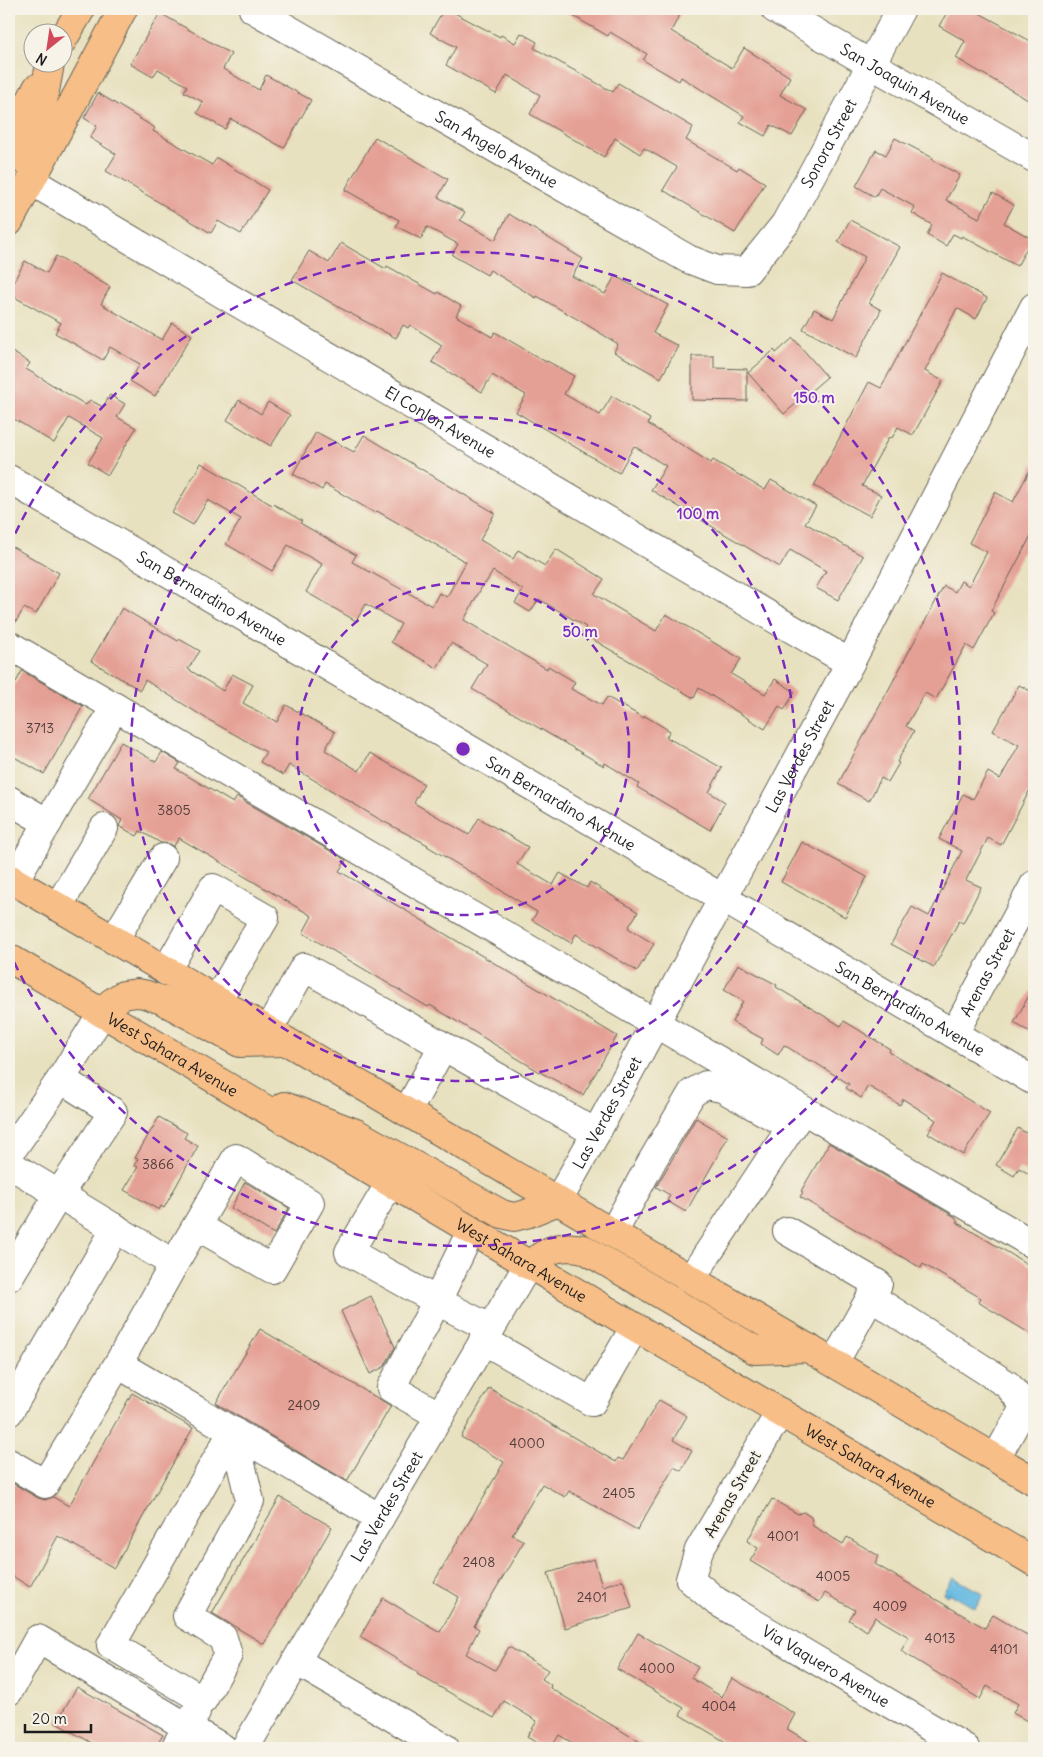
<svg xmlns="http://www.w3.org/2000/svg" width="1043" height="1757" font-family="Delius,sans-serif">
	<rect width="100%" height="100%" fill="#f7f3e8"/>
	<filter id="ink" filterUnits="userSpaceOnUse"><feTurbulence type="fractalNoise" baseFrequency=".02" numOctaves="2"/><feDisplacementMap in="SourceGraphic" scale="10" xChannelSelector="R" yChannelSelector="G"/><feConvolveMatrix kernelMatrix="1 2 1 2 8 2 1 2 1" color-interpolation-filters="sRGB"/></filter>
	<filter id="wash" filterUnits="userSpaceOnUse"><feTurbulence type="fractalNoise" baseFrequency=".0096" numOctaves="4" result="noise"/><feDisplacementMap in="SourceGraphic" scale="20" xChannelSelector="R" yChannelSelector="G"/><feGaussianBlur stdDeviation="1.12" result="paint"/><feColorMatrix in="noise" values="0 0 0 0 0 0 0 0 0 0 0 0 0 0 0 0 0 1.4 0 .05"/><feComposite in="paint" operator="in"/></filter>
	<g filter="url(#wash)">
		<rect width="100%" height="100%" fill="#e8e1c0"/>
		<!-- water -->
		<path fill="#65b9e1" stroke="#406a7e" d="M953,1577L983,1594L975,1608L949,1593L947,1596L943,1593Z"/>
		<g id="blocks">
			<!-- building -->
			<path fill="#e5a095" d="M444,9H447L500,37L501,35L515,43L521,33L537,42L534,48L613,92L618,83L693,127L686,140L737,170L739,167L765,183L735,233L663,190L677,167L644,148L640,154L615,138L604,157L530,114L540,95L507,75L496,94L446,65L456,47L430,33Z
				M561,9H683L671,31L732,68L744,48L790,77L780,95L807,110L792,136L771,125L765,136L740,122L744,116L681,77L679,81L643,60L647,54L610,32L608,36Z
				M949,9H972L1034,43V89L1028,100L956,58L965,41L939,26Z
				M160,13L231,54L223,69L259,90L266,75L311,100L284,148L231,119L225,129L197,113L203,102L184,92L187,86L158,69L153,77L130,64Z
				M98,93L155,128L153,131L212,165L217,158L268,190L241,234L218,221L211,233L106,171L116,154L90,138L97,126L84,118Z
				M375,137L448,179L438,197L465,212L460,220L495,240L509,214L583,259L572,276L605,294L615,276L668,305L653,333L678,346L661,378L614,352L618,344L584,323L537,296L536,298L490,270L487,275L452,255L458,244L427,227L421,239L396,226L399,220L345,190Z
				M895,138L933,158L932,160L960,175L946,200L979,218L993,193L1014,205L1004,223L1032,239L1017,266L962,236L961,238L953,234L946,246L927,235L932,225L912,213L915,207L880,188L875,197L856,186L876,150L886,155Z
				M850,220L900,247L869,303L881,310L856,358L803,329L814,309L833,319L865,257L838,242Z
				M341,243L386,269L387,266L437,294L438,292L461,306L456,316L492,337L495,332L546,362L547,361L574,376L564,394L600,415L612,396L650,419L648,424L711,463L713,460L765,490L771,480L816,506L805,523L863,556L838,600L816,588L826,571L790,550L780,567L651,490L666,466L634,446L619,473L516,412L526,395L492,375L482,392L432,362L442,345L410,325L408,328L403,325L396,338L342,309L292,280L309,251L329,263Z
				M56,256L110,287L101,304L162,340L172,323L192,335L155,396L130,381L140,364L110,347L103,360L55,333L61,323L9,294V290L25,261L47,273Z
				M942,273L987,298L976,319L957,308L938,345L925,371L943,381L913,435L898,427L892,438L889,437L862,486L881,495L870,516L814,486L869,382L881,388Z
				M793,338L827,377L784,414L748,373L774,350L776,353Z
				M9,350L30,363L26,369L86,405L90,400L103,407L110,395L125,404L117,417L136,428L108,475L88,463L103,438L69,418L54,443L9,416Z
				M692,356H714V368L747,369V401L692,400Z
				M239,400L261,414L268,402L290,415L271,446L227,420Z
				M316,432L354,452L364,435L495,513L480,540L513,559L518,550L545,566L556,549L604,579L594,594L656,631L666,614L741,659L731,674L765,694L775,679L795,692L784,710L779,706L765,729L699,688L694,698L648,672L582,633L586,627L539,599L530,612L515,603L523,590L493,571L485,584L484,583L464,620L547,669L548,666L575,682L571,689L602,705L607,697L644,718L645,716L670,731L666,737L722,768L709,792L725,802L710,830L637,787L639,784L605,763L604,766L472,689L487,664L451,643L437,668L391,642L401,624L366,604L356,621L306,592L322,564L288,545L272,571L226,544L241,519L208,500L193,525L172,513L201,463L272,505L273,504L302,521L300,523L356,555L352,562L432,606L439,593L447,597L466,562L377,511L375,513L325,484L322,490L293,474Z
				M1034,462V530L991,611L994,613L974,650L966,645L936,699L925,693L906,726L914,731L897,762L899,763L888,782L881,778L869,801L838,784L944,586L955,592L961,581L969,586L987,552L969,543L995,492L1013,502Z
				M9,545L59,573L36,614L24,608L11,630L9,629Z
				M122,608L178,641L179,639L200,651L188,669L223,691L232,674L253,685L243,703L277,722L286,705L335,732L325,750L359,771L370,753L424,784L414,803L469,835L479,818L528,847L517,864L553,885L560,873L587,888L590,882L638,912L628,928L654,944L637,971L576,934L571,943L532,920L537,912L427,846L428,845L379,819L289,765L283,775L260,762L266,752L207,719L145,680L140,690L91,661Z
				M22,671L83,706L44,774L9,754V695Z
				M1019,685L1034,693V782L1001,845L988,838L966,880L981,887L963,923L959,921L934,967L891,944L912,907L929,916L962,851L939,839L963,794L973,799L988,772L1000,779L1019,745L993,731Z
				M121,742L156,762L162,752L180,763L176,769L233,803L237,797L346,860L339,871L617,1036L583,1095L538,1071L430,1005L428,1007L303,933L312,916L179,838L173,847L171,844L161,843L140,831L137,836L119,826L122,820L88,799Z
				M802,842L867,877L845,917L781,882Z
				M738,964L777,985L776,987L841,1026L844,1021L890,1049L889,1052L990,1113L963,1155L928,1133L936,1120L903,1099L900,1105L868,1086L861,1098L846,1088L849,1084L811,1060L810,1061L784,1045L778,1055L761,1044L763,1039L732,1022L743,1001L724,990Z
				M1034,986V1034L1014,1023Z
				M159,1117L187,1133L184,1138L198,1146L164,1208L161,1206L159,1210L124,1190L138,1167L134,1165L138,1159L135,1158Z
				M696,1118L728,1137L686,1212L667,1201L670,1195L656,1187Z
				M1018,1128L1034,1138V1177L1019,1168L1014,1176L996,1165Z
				M829,1143L955,1217L958,1223L1034,1268V1336L978,1302L981,1298L923,1264L921,1268L800,1197L803,1192L801,1191Z
				M245,1182L289,1208L274,1234L231,1208Z
				M371,1296L395,1347L384,1367L370,1374L341,1311Z
				M260,1329L391,1406L347,1481L216,1403Z
				M489,1388L616,1462L618,1458L623,1460L659,1400L687,1416L673,1440L692,1451L681,1471L674,1467L637,1530L569,1491L565,1497L542,1484L512,1535L524,1541L474,1626L479,1629L466,1654L495,1670L509,1647L548,1670L542,1679L551,1685L550,1688L650,1748H581L559,1735L551,1748H546L527,1737L537,1721L504,1701L494,1718L417,1674L418,1672L360,1637L383,1598L440,1632L459,1597L434,1582L504,1462L461,1437Z
				M132,1393L193,1428L114,1568L58,1536L30,1587L9,1574V1481L38,1498L45,1500L53,1497L69,1506Z
				M280,1497L332,1527L264,1644L212,1613Z
				M772,1499L798,1514L803,1512L811,1517L813,1526L843,1544L847,1537L879,1556L875,1564L985,1628L993,1615L1034,1639V1725L1013,1713L1018,1704L987,1686L980,1699L901,1651L909,1637L875,1617L867,1631L849,1620L855,1610L825,1593L819,1602L750,1561L758,1548L747,1541Z
				M594,1559L602,1586L623,1580L632,1608L565,1628L548,1573Z
				M638,1633L698,1667L691,1678L722,1697L732,1678L795,1714L787,1729L820,1748H736L680,1715L684,1708L617,1669Z
				M77,1687L163,1735L155,1748H101L56,1723Z"/>
		</g>
	</g>
	<g filter="url(#ink)">
		<use href="#blocks" fill-opacity="0" stroke="#636155" stroke-width="1"/>
		<g fill="none" stroke-linecap="round" stroke-linejoin="round">
			<!-- minor casing -->
			<g stroke="#636155" stroke-width="30">
				<g id="minor">
					<path id="s1" d="M253,9L688,259L717,270L747,271L785,224L901,9"/>
					<path id="s2" d="M775,9L1034,158"/>
					<path id="s3" d="M31,181L850,663"/>
					<path id="s4" d="M9,479L1034,1081"/>
					<path d="M9,645L1034,1245"/>
					<path d="M9,800L48,823"/>
					<path d="M14,881L115,707"/>
					<path d="M58,907L104,828"/>
					<path d="M114,940L163,858"/>
					<path d="M166,971L213,888L265,918L217,1000"/>
					<path d="M268,1031L304,967L596,1133"/>
					<path id="s5" d="M954,1034L1034,885"/>
					<path d="M407,1112L443,1046"/>
					<path d="M9,1154L61,1079L102,1013"/>
					<path d="M9,1164L174,1264L118,1364L45,1484L9,1463"/>
					<path d="M390,1183L349,1252L437,1301L490,1328"/>
					<path id="s6" d="M558,1201L596,1133L850,663L1034,307"/>
					<path d="M787,1231L878,1284L834,1363"/>
					<path d="M613,1233L652,1161L692,1093L706,1085L722,1088L792,1127"/>
					<path d="M174,1264L236,1158L310,1203L272,1269L197,1226"/>
					<path d="M9,1277L59,1194L113,1112L61,1079"/>
					<path d="M691,1279L802,1111"/>
					<path d="M871,1297L1008,1385L1025,1406L1034,1411"/>
					<path d="M483,1340L592,1402L634,1328"/>
					<path d="M118,1364L380,1518"/>
					<path d="M9,1412L116,1228"/>
					<path id="s7" d="M780,1412L699,1550L690,1579L716,1601L965,1748"/>
					<path d="M440,1416L391,1388L437,1301L471,1231"/>
					<path d="M233,1431L250,1501L187,1616L223,1638L228,1655L203,1700L111,1645Z"/>
					<path d="M996,1458L1025,1406"/>
					<path d="M296,1661L445,1748"/>
					<path d="M9,1691L38,1639L187,1727L175,1748"/>
					<path d="M196,1712L187,1727L223,1748"/>
					<path id="s8" d="M245,1748L528,1265"/>
				</g>
			</g>
			<!-- major casing -->
			<g stroke="#636155" stroke-width="30">
				<g id="major">
					<path d="M62,41L81,9"/>
					<path d="M9,141L37,88"/>
					<path d="M26,162L38,129L50,64"/>
					<path d="M9,222L123,9"/>
					<path d="M9,878L1034,1481"/>
					<path id="s9" d="M9,958L1034,1562"/>
					<path d="M102,1013L111,1003L123,995L137,993L144,994L162,1000L240,1043L287,1042"/>
					<path d="M284,1106L356,1133L502,1214L514,1217L526,1214L558,1201"/>
					<path d="M528,1265C550,1250 556,1244 584,1249L755,1350L809,1348"/>
				</g>
			</g>
			<!-- minor -->
			<use href="#minor" stroke="#fff" stroke-width="28"/>
			<!-- major -->
			<use href="#major" stroke="#f7be87" stroke-width="28"/>
		</g>
	</g>
	<!-- distance rings -->
	<g fill="none" stroke="#7b2cbf" stroke-width="2.5" stroke-dasharray="9 6">
		<circle cx="463" cy="749" r="166"/>
		<circle cx="463" cy="749" r="332"/>
		<path d="M9 547A497 497 0 1 1 9 951"/>
	</g>
	<g text-anchor="middle" stroke-width="4" stroke-linejoin="round" paint-order="stroke">
		<!-- number labels -->
		<g font-size="14" fill="#4e3d3a">
			<text x="40" y="733">3713</text>
			<text x="174" y="815">3805</text>
			<text x="158" y="1169">3866</text>
			<text x="304" y="1410">2409</text>
			<text x="527" y="1448">4000</text>
			<text x="619" y="1498">2405</text>
			<text x="783" y="1541">4001</text>
			<text x="479" y="1567">2408</text>
			<text x="833" y="1581">4005</text>
			<text x="592" y="1602">2401</text>
			<text x="890" y="1611">4009</text>
			<text x="940" y="1643">4013</text>
			<text x="1004" y="1654">4101</text>
			<text x="657" y="1673">4000</text>
			<text x="719" y="1711">4004</text>
		</g>
		<!-- street labels -->
		<g font-size="16" fill="#1c1c1c" stroke="#f7f3e8">
			<text dy="6" stroke="none"><textPath href="#s2" startOffset="150">San Joaquin Avenue</textPath></text>
			<text dy="6" stroke="none"><textPath href="#s1" startOffset="715">Sonora Street</textPath></text>
			<text dy="6" stroke="none"><textPath href="#s1" startOffset="281">San Angelo Avenue</textPath></text>
			<text dy="6" stroke="none"><textPath href="#s3" startOffset="475">El Conlon Avenue</textPath></text>
			<text dy="6" stroke="none"><textPath href="#s4" startOffset="235">San Bernardino Avenue</textPath></text>
			<text dy="6" stroke="none"><textPath href="#s6" startOffset="506">Las Verdes Street</textPath></text>
			<text dy="6" stroke="none"><textPath href="#s4" startOffset="640">San Bernardino Avenue</textPath></text>
			<text dy="6" stroke="none"><textPath href="#s5" startOffset="70">Arenas Street</textPath></text>
			<text dy="6" stroke="none"><textPath href="#s4" startOffset="1045">San Bernardino Avenue</textPath></text>
			<text dy="6" stroke="none"><textPath href="#s9" startOffset="190">West Sahara Avenue</textPath></text>
			<text dy="6" stroke="none"><textPath href="#s6" startOffset="101">Las Verdes Street</textPath></text>
			<text dy="6" stroke="none"><textPath href="#s9" startOffset="595">West Sahara Avenue</textPath></text>
			<text dy="6" stroke="none"><textPath href="#s9" startOffset="1000">West Sahara Avenue</textPath></text>
			<text transform="translate(732 1494) rotate(-60)" y="6">Arenas Street</text>
			<text dy="6" stroke="none"><textPath href="#s8" startOffset="280">Las Verdes Street</textPath></text>
			<text dy="6" stroke="none"><textPath href="#s7" startOffset="352">Via Vaquero Avenue</textPath></text>
		</g>
	</g>
	<circle cx="463" cy="749" r="8" fill="#7b2cbf" stroke="#f7f3e8" stroke-width="2.5"/>
	<g font-size="15" text-anchor="middle" font-weight="bold" fill="#7b2cbf" stroke="#f7f3e8" stroke-width="4" stroke-linejoin="round" paint-order="stroke">
		<text x="814" y="403">150 m</text>
		<text x="698" y="519">100 m</text>
		<text x="580" y="637">50 m</text>
	</g>
	<!-- margin -->
	<rect width="1043" height="1757" fill="none" stroke="#f7f3e8" stroke-width="30"/>
	<!-- north arrow -->
	<g transform="translate(48 48) rotate(210)"><circle r="24" fill="#f7f3e8" stroke="#9f9d96"/>
	<path d="M0-4L9 19L0 12L-9 19Z" fill="#d1495b"/>
	<text y="-8" font-size="14" font-weight="bold" text-anchor="middle" fill="#1c1c1c">N</text>
	</g>
	<!-- scale -->
	<path d="M25 1724v8h66v-8" fill="none" stroke="#1c1c1c" stroke-width="2.5"/>
	<text x="32" y="1724" font-size="15" fill="#1c1c1c" stroke="#f7f3e8" stroke-width="4" paint-order="stroke">20 m</text>
</svg>
